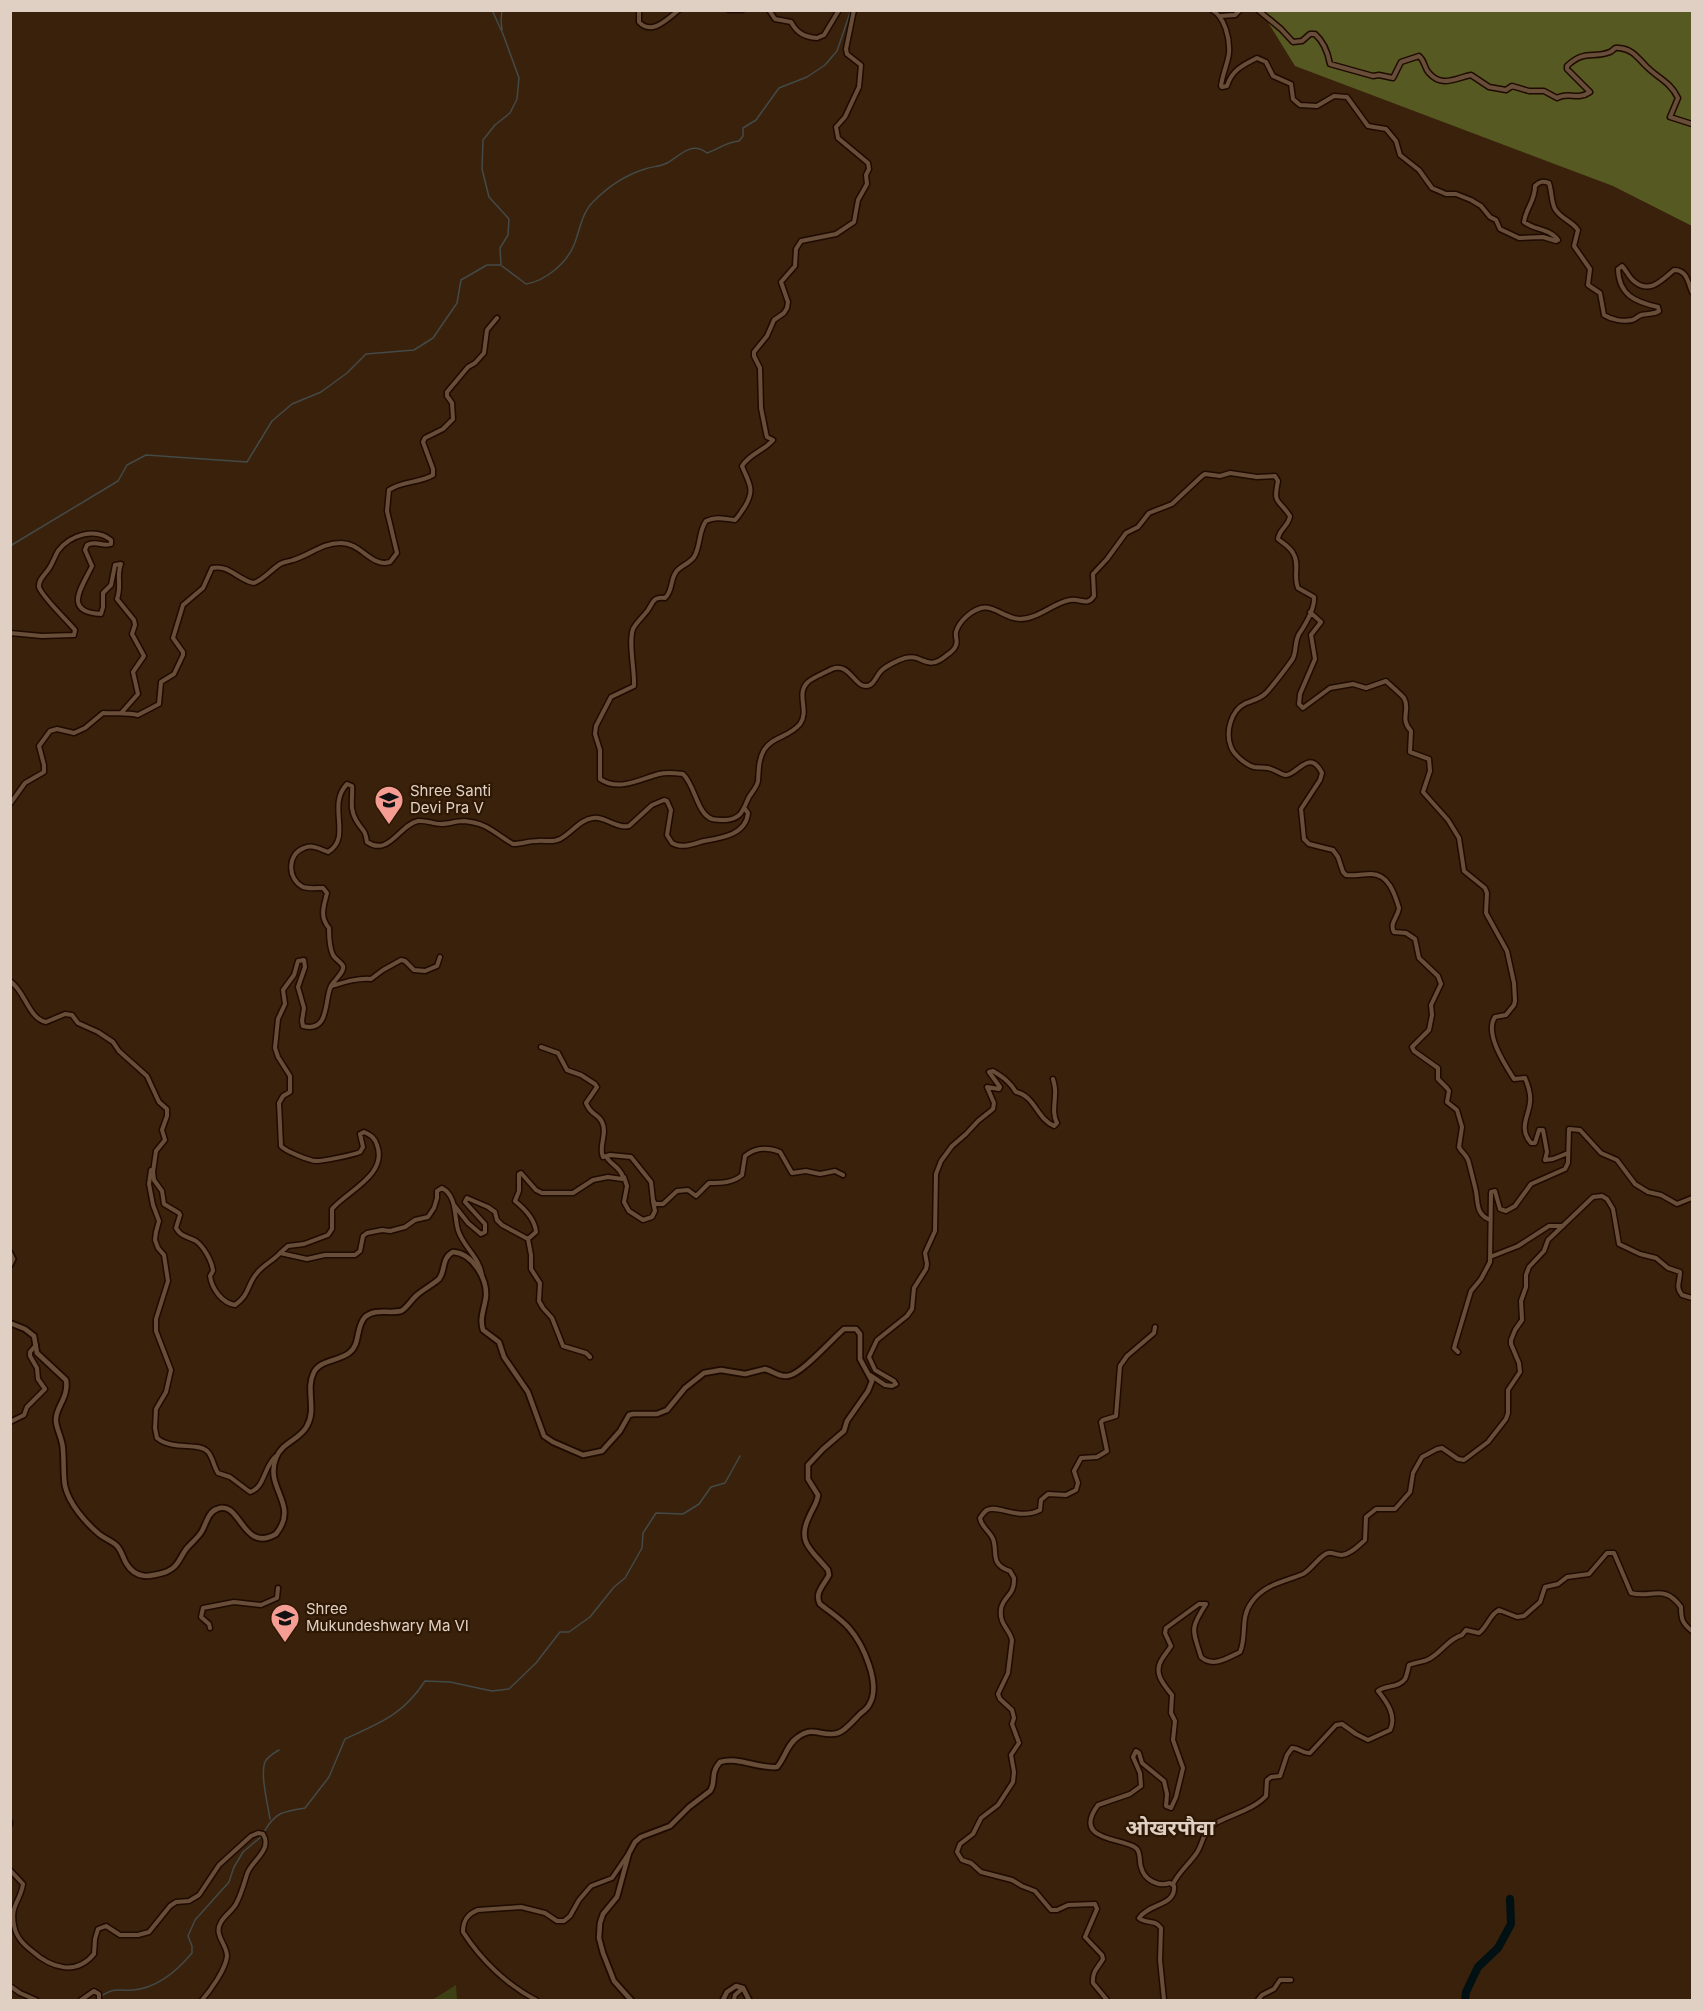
<svg xmlns="http://www.w3.org/2000/svg" width="1703" height="2011" font-family="Inter,'Noto Sans Devanagari',sans-serif">
	<rect width="100%" height="100%" fill="#39210c"/>
	<!-- green -->
	<path fill="#3e3f12" d="M456,1985L457,2000H432Z"/>
	<!-- forest -->
	<path fill="#575922" d="M1261,11H1692V226L1613,186L1295,66Z"/>
	<g fill="none" stroke-linecap="round" stroke-linejoin="round">
		<!-- stream -->
		<path stroke="#444a47" stroke-width="1.5" d="M502,10L501,20L502,30
			M502,266L526,284C545,281 566,264 574,245C580,230 582,211 595,200C609,186 626,175 645,169C653,166 660,167 667,163C681,155 691,141 707,153C719,149 726,142 739,141L743,136V128L756,120L779,88L807,77L825,65L837,51L851,10
			M10,546L118,481L127,465L146,455L247,462L272,421L292,404L321,392L347,373L366,354L414,350L433,338L457,303L461,280L487,265H501L500,248L508,235L509,219L489,197L482,169L483,140L495,125L510,113L517,99L519,78L503,34L492,10
			M270,1819C268,1805 260,1775 265,1762C268,1756 274,1753 279,1750
			M264,1832C275,1812 284,1811 305,1808L329,1777L345,1739C380,1723 403,1715 425,1681L450,1682L492,1691L509,1689L536,1663L560,1632H569L590,1617L614,1587L625,1578L642,1548L643,1533L656,1513L683,1514L699,1504L711,1487L725,1483L740,1456
			M101,1996C116,1987 117,1991 133,1990C158,1988 177,1971 192,1953V1946L188,1936L195,1920L229,1882L234,1867L243,1852L262,1836"/>
		<!-- river -->
		<path stroke="#011012" stroke-width="8" d="M1465,2000L1466,1992L1478,1967L1498,1948L1511,1924L1510,1899"/>
		<!-- minor casing -->
		<g stroke="#1f0a00" stroke-width="7">
			<path id="minor" d="M639,10V22C652,36 667,19 679,10
				M729,10H742
				M769,10L775,19L791,22C797,33 804,37 817,38L824,35L839,10
				M854,10L846,49L847,54L861,65L859,87L845,117L836,127L838,138L868,163L869,169L866,175L867,184L858,200L854,222L836,234L801,241L796,249L795,266L781,282L788,302L787,308L784,313L774,320L767,336L754,352V356L760,368L761,408L766,433L767,437L773,440C764,451 750,453 742,466C749,484 756,489 744,508C741,512 739,516 735,520C724,519 717,516 706,521C698,532 701,546 694,557C689,564 680,566 676,572C670,580 673,591 665,598C653,597 654,601 648,610C644,616 637,621 633,629C628,642 635,671 634,686L611,697L596,726L595,734L600,750V779C619,792 640,779 659,774C667,772 675,773 683,774C695,785 697,814 712,819C716,820 722,820 726,820C742,819 743,809 749,797C752,792 757,787 758,781C759,770 758,761 764,750C773,736 788,738 800,724C810,710 795,694 808,682C810,679 828,671 832,669C851,661 855,692 870,685C875,682 877,675 881,671C886,666 898,660 905,658C923,653 926,673 947,655C950,653 955,649 956,645C958,641 955,637 956,632C959,621 971,611 981,608C994,605 1006,619 1020,619C1038,619 1053,603 1070,600C1081,598 1087,607 1094,596L1093,574L1107,559L1126,533L1138,527L1149,513L1172,504L1202,476L1205,474L1220,476L1230,473L1257,477L1275,476L1278,481C1273,505 1278,498 1290,516C1289,526 1279,529 1278,539C1283,543 1290,547 1293,553C1300,564 1293,576 1298,588L1314,597C1315,609 1305,625 1299,634C1294,643 1297,653 1292,660C1284,671 1275,683 1266,693C1260,699 1254,700 1246,703C1231,710 1225,732 1231,747C1234,755 1246,765 1254,767C1259,768 1264,767 1268,768C1274,769 1280,774 1285,775C1296,777 1309,747 1322,773L1320,780L1301,809L1304,839L1309,844L1333,850L1338,857L1343,872L1346,875C1354,876 1362,874 1371,874C1389,874 1395,895 1399,908C1398,917 1389,923 1394,932L1406,933L1415,939L1419,958L1438,976L1441,984L1431,1005L1432,1015L1429,1030L1412,1047L1414,1051L1438,1068V1079L1447,1088L1449,1091L1447,1102L1457,1110L1462,1127L1459,1147C1462,1153 1468,1156 1469,1163C1471,1171 1473,1179 1475,1187C1479,1201 1474,1213 1490,1220
				M1212,10C1225,17 1230,39 1229,53C1228,63 1222,75 1221,86L1222,87L1227,86C1232,70 1243,65 1257,58L1266,62L1273,76L1291,84L1293,99L1300,105L1317,106L1334,96L1347,97L1368,126L1386,129L1396,141L1400,155L1419,170L1432,188L1446,194H1456L1471,200L1481,206L1490,217L1496,220L1500,229L1519,238L1543,237L1556,241L1558,240C1551,229 1534,230 1524,222C1526,207 1535,202 1535,186C1540,181 1543,181 1549,183C1552,192 1551,201 1555,209C1561,219 1572,221 1578,230L1574,246L1590,269L1588,285L1600,293L1604,315C1612,320 1623,322 1632,320C1636,319 1638,316 1641,315C1647,313 1653,315 1659,311L1658,307C1635,302 1619,295 1618,269L1622,266C1627,271 1629,278 1635,282C1650,294 1662,280 1674,270C1687,270 1688,282 1692,292
				M1258,10L1281,29L1293,42L1302,41L1310,34H1315C1323,41 1328,53 1330,64L1373,76L1379,75L1393,78L1401,62L1419,56C1425,61 1424,68 1429,73C1442,88 1456,78 1471,75L1489,87L1506,90L1512,86L1529,91H1544L1557,98C1569,91 1577,101 1590,92L1567,69V66C1585,49 1593,59 1610,52C1616,49 1613,47 1619,48C1632,49 1637,57 1645,65C1657,78 1670,81 1678,98L1670,117L1692,124
				M1221,16L1235,15L1240,10
				M1310,612L1321,622L1311,635L1315,659L1300,694L1299,704L1303,708L1330,688L1353,684L1366,688L1386,681C1390,685 1401,694 1404,698C1411,710 1399,718 1411,731L1410,752L1429,759L1430,771L1423,792L1448,820L1459,838L1464,871L1485,888L1487,893L1486,913L1507,951L1514,983L1515,1001L1514,1005L1506,1015L1495,1017C1484,1033 1505,1065 1514,1079L1525,1078C1528,1085 1531,1094 1530,1102C1529,1116 1518,1128 1531,1143H1535L1539,1130H1543L1547,1152L1545,1160L1553,1159L1568,1153
				M10,633L42,636L74,635L75,630C67,620 42,597 39,587C38,579 46,574 50,567C53,562 55,556 58,551C70,535 95,527 111,540V544C103,547 96,540 87,545L85,550L92,566C82,587 62,612 101,614L103,607V593L111,585L115,565L121,564C116,576 122,586 117,599L134,620L135,625L132,634L144,656L133,672L138,694L122,712
				M10,804L25,783L44,772V765L39,746L50,731L57,729L74,733L85,728L103,713C116,714 125,712 138,715L159,704L161,682L174,674L183,655V652L173,638L183,605L203,588L212,568C229,564 239,581 254,583C264,579 271,570 280,564C285,561 288,562 293,560C310,555 322,543 340,543C361,542 371,568 390,562L397,553L387,511L389,490C402,481 420,483 433,475V469L423,442L425,438L443,429L453,419L452,403L447,396V392L468,367L475,363L484,353L487,330L497,318
				M10,981C25,991 29,1019 46,1022L65,1014L72,1015L78,1023L98,1032L113,1042L119,1051L147,1076L159,1102L167,1109V1116L162,1130L165,1140L156,1151L153,1172L154,1180L162,1191L164,1204L179,1213L180,1215L176,1228C181,1237 187,1236 196,1241C204,1247 212,1261 213,1271L210,1276C212,1289 222,1303 235,1305C250,1295 247,1284 257,1273C263,1265 273,1261 280,1253
				M332,986C345,982 357,978 371,979L383,970L401,960L405,961L414,970L425,971L437,966L440,957
				M541,1047L558,1053L567,1070L581,1075L595,1084L597,1087L586,1103C591,1116 598,1113 602,1122C608,1134 598,1146 603,1157L610,1155L631,1157L651,1182L653,1200L655,1204H663L677,1191L688,1190L696,1196L709,1183C721,1183 733,1183 742,1175L745,1156C756,1147 767,1147 780,1152L792,1173L806,1171L820,1174L835,1171L843,1175
				M151,1170L149,1184L153,1205L159,1221L156,1232L155,1240L158,1248L164,1255L168,1281L156,1319V1331L171,1370L166,1392L156,1409L155,1428L157,1438C173,1451 198,1442 207,1451C213,1456 213,1466 218,1473L230,1477L250,1492C265,1488 264,1465 276,1456
				M624,1177L627,1186L624,1202L629,1211L643,1220L652,1217L655,1211L653,1201
				M454,1205L468,1223L481,1234L485,1232V1224L465,1202L467,1198L488,1207L495,1212L497,1220L502,1225L528,1239L536,1232C535,1219 525,1209 515,1201L519,1191V1174L521,1173L536,1190L542,1193H573L593,1180L608,1177L622,1179L623,1177C619,1165 610,1165 606,1156
				M528,1239L531,1255V1269L540,1283L539,1301L543,1308L552,1318L563,1346L586,1353L590,1357
				M1490,1257L1518,1246L1549,1226H1563
				M482,1276C480,1257 463,1247 458,1230C454,1216 457,1196 442,1188L437,1191V1198L434,1208L428,1217L415,1220L405,1227L390,1231L382,1230L367,1233L363,1236L360,1251L355,1255H325L307,1259L280,1253L288,1246L304,1244L328,1235L332,1229V1209C347,1191 388,1175 377,1145C375,1138 371,1135 364,1132L360,1134L363,1147L360,1152C353,1155 324,1161 316,1161C310,1161 285,1151 281,1146L279,1103L283,1096L290,1092V1076L278,1057L275,1048L278,1019L285,1004L283,990L294,975L298,961L304,960L305,967L298,987L304,1008L302,1021L303,1026C330,1033 324,1000 331,986C334,980 345,972 343,966C341,962 335,959 333,955C329,947 329,936 329,928C319,916 324,906 327,893L323,888C317,888 309,889 303,887C287,879 287,854 304,848C312,844 320,849 328,852C353,837 326,806 347,784L352,786C353,799 349,808 356,820C362,831 365,828 367,842C389,857 400,824 418,821C426,820 433,824 441,824C449,824 456,821 464,821C488,823 495,834 513,844C521,844 529,841 537,841C546,840 552,843 560,839C572,833 579,820 593,818C605,816 616,829 629,826L652,805L664,800L667,801L671,810L667,835L672,843C682,849 693,844 704,841C721,838 746,835 748,813L745,809
				M1458,1352L1454,1348L1456,1341L1471,1291L1481,1279L1490,1262L1491,1192L1495,1191L1500,1209L1506,1211L1515,1206L1531,1184L1565,1169L1568,1163L1569,1129L1580,1130L1601,1153L1617,1160L1635,1184L1648,1192L1661,1195L1677,1204L1692,1198
				M870,1375L885,1385L892,1386L896,1384L894,1381L875,1370L869,1357L877,1340L907,1316L912,1309L914,1288L926,1269L927,1264L925,1253L935,1231L936,1174L941,1161L952,1146L966,1134L978,1121L993,1109L994,1103L987,1087L999,1089L1000,1087L989,1072L993,1071C1003,1077 1010,1082 1016,1092C1035,1096 1037,1119 1054,1126L1057,1123C1052,1113 1055,1105 1055,1094C1056,1089 1054,1083 1053,1079
				M10,1422L24,1415L27,1407L45,1389L38,1379L37,1368L30,1356V1352L36,1345
				M210,1628L209,1624L201,1617L203,1608L234,1602L261,1605L277,1598L278,1588
				M10,1822V1824
				M10,1870L23,1884C21,1900 10,1905 14,1925C16,1937 23,1944 32,1951C51,1968 76,1976 94,1954L95,1939L98,1929L106,1926L120,1935H138L149,1932L170,1906L176,1902L189,1901L199,1895L219,1865L251,1836L258,1833L263,1834C273,1850 251,1861 247,1874C244,1884 241,1895 236,1904C232,1911 225,1915 221,1922C213,1935 227,1944 227,1956C226,1969 210,1991 202,2000
				M1173,1884C1179,1872 1188,1865 1196,1854C1204,1843 1202,1830 1216,1823C1232,1814 1253,1810 1266,1796L1267,1780L1271,1777L1280,1776L1287,1755L1292,1748C1299,1747 1302,1754 1310,1753L1336,1725L1342,1724L1356,1734L1368,1740L1390,1730C1397,1716 1387,1702 1378,1691C1385,1685 1399,1688 1405,1679C1407,1675 1408,1669 1409,1665C1416,1662 1424,1662 1429,1659C1442,1652 1448,1639 1462,1635L1466,1630L1479,1633C1488,1626 1490,1614 1499,1610L1517,1617L1524,1616L1540,1602L1545,1587L1558,1584L1567,1577L1589,1574L1607,1553H1614L1631,1593C1651,1599 1664,1583 1681,1607C1681,1619 1682,1623 1692,1631
				M10,1986L20,1993L36,2000
				M81,2000L94,1991L99,1994V2000
				M536,2000C507,1985 481,1960 463,1932C463,1921 467,1914 478,1910L521,1907L545,1913L557,1921H564L570,1916L579,1900L591,1886L612,1878L629,1853
				M734,2000L735,1995L743,1988
				M1107,2000L1093,1983C1092,1971 1098,1968 1103,1959L1102,1955L1085,1937L1097,1909L1095,1904L1068,1905L1057,1910H1051L1035,1891L1022,1886L1012,1880L981,1872L971,1863L962,1860L957,1852L960,1844L973,1834L981,1818L998,1805L1013,1782L1014,1772L1011,1755L1019,1743L1012,1724L1014,1718L1012,1710L1000,1699L998,1694L1008,1673L1012,1640C1009,1628 999,1625 1001,1609C1003,1596 1015,1596 1014,1578L1010,1571C989,1564 998,1552 993,1539C989,1530 981,1527 980,1518C982,1515 984,1512 987,1510C997,1504 1019,1521 1040,1510L1041,1500L1048,1494L1066,1495L1076,1490L1078,1483L1074,1471L1081,1458L1097,1457L1107,1451L1101,1422L1103,1420L1116,1416L1120,1366L1127,1356L1154,1333L1155,1327
				M1164,2000L1160,1960L1161,1928C1155,1919 1146,1924 1139,1918C1149,1903 1176,1906 1174,1886L1170,1883C1158,1887 1144,1880 1141,1867C1139,1862 1141,1854 1137,1849C1127,1837 1070,1843 1098,1805L1130,1794L1141,1786L1140,1773L1133,1757L1136,1751L1139,1753L1142,1763L1164,1781L1167,1794L1166,1806L1171,1808L1176,1797L1183,1768L1173,1740L1175,1721L1171,1713L1172,1695C1163,1684 1153,1673 1162,1659C1165,1654 1168,1651 1171,1646L1165,1633L1166,1628L1199,1604H1206C1189,1630 1193,1630 1201,1657C1213,1668 1227,1658 1240,1652C1247,1636 1240,1618 1251,1603C1264,1584 1284,1582 1303,1574C1311,1570 1321,1554 1328,1553C1332,1552 1337,1555 1342,1555C1351,1554 1358,1546 1365,1540L1366,1517L1376,1509H1395L1410,1492L1413,1473L1422,1457L1437,1449L1442,1448L1458,1459L1464,1460L1488,1442L1506,1419L1508,1413V1390L1520,1372L1519,1363L1511,1344V1340L1515,1330L1522,1320L1521,1301L1526,1287V1275L1529,1267L1544,1251L1548,1240L1593,1197L1602,1196L1607,1199L1613,1209L1619,1244L1640,1254L1656,1258L1668,1268L1680,1272C1680,1282 1675,1287 1682,1295L1692,1298
				M1258,2000L1262,1995L1274,1989L1280,1980H1291"/>
		</g>
		<!-- tertiary casing -->
		<g stroke="#1f0a00" stroke-width="8">
			<path id="tertiary" d="M10,1253L13,1259L10,1265
				M10,1323L25,1329L34,1336L37,1353L66,1380C69,1397 56,1407 56,1419C55,1427 63,1439 63,1450C64,1461 63,1474 65,1486C69,1504 86,1523 99,1534C105,1539 113,1541 118,1547C122,1552 123,1558 126,1563C136,1580 150,1577 166,1572C168,1571 172,1569 174,1567C179,1563 182,1554 187,1548C191,1543 198,1538 202,1531C206,1524 208,1512 217,1509C241,1499 242,1554 276,1534C300,1504 264,1489 276,1458C282,1442 300,1440 307,1426C317,1409 305,1389 314,1372C320,1360 339,1361 349,1353C361,1344 355,1328 365,1317C375,1308 389,1314 401,1311C407,1308 411,1300 417,1295C424,1289 432,1285 439,1279C446,1270 441,1258 453,1252C472,1253 487,1278 486,1296C485,1307 479,1318 483,1330L499,1342L504,1357L528,1392L544,1436L553,1442L583,1455L602,1451L620,1431L629,1415L633,1414H657L667,1410L685,1388L704,1373L721,1370L745,1374L765,1369C773,1371 779,1377 787,1376C800,1376 832,1339 844,1329H856L860,1334V1359L872,1381L868,1391L847,1421L844,1431L823,1449L808,1465V1479L818,1495C817,1504 812,1509 809,1517C796,1543 813,1551 828,1570L829,1575C824,1585 814,1593 820,1604C830,1612 841,1619 849,1628C863,1644 882,1685 869,1705C867,1709 862,1712 859,1715C854,1720 845,1731 838,1733C823,1738 814,1725 798,1737C787,1744 785,1758 777,1767C757,1769 739,1756 720,1762C709,1775 717,1781 710,1791L689,1807L670,1826L641,1837L635,1842L629,1853L617,1897L603,1914L600,1923L599,1938L603,1953L614,1981L631,2000
				M723,2000L727,1992L736,1986L743,1988L749,2000"/>
		</g>
		<!-- minor -->
		<use href="#minor" stroke="#684e38" stroke-width="4"/>
		<!-- tertiary -->
		<use href="#tertiary" stroke="#684e38" stroke-width="4.5"/>
	</g>
	<!-- icons -->
	<defs>
		<g id="school-pin" transform="scale(1.5)"><path d="M0 17L-7.5 6A9.5 9.5 0 1 1 7.5 6Z" fill="#f59c93" stroke="#2e1803"/><path d="M0-5L7-2L0 1L-7-2ZM-4 1L0 2.5L4 1V4Q0 6-4 4Z" fill="#111"/></g>
	</defs>
	<g fill-rule="evenodd">
		<use href="#school-pin" x="389" y="800"/>
		<use href="#school-pin" x="285" y="1618"/>
	</g>
	<g text-anchor="middle" stroke-width="4.5" stroke-linejoin="round" paint-order="stroke">
		<!-- poi labels -->
		<g font-size="15" fill="#e0d0c4" stroke="#2e1803" text-anchor="start">
			<text x="410" y="796">Shree Santi<tspan x="410" dy="17">Devi Pra V</tspan></text>
			<text x="306" y="1614">Shree<tspan x="306" dy="17">Mukundeshwary Ma VI</tspan></text>
		</g>
		<!-- district labels -->
		<g font-size="21" font-weight="bold" fill="#e0d0c4" stroke="#2e1803">
			<text x="1170" y="1835">ओखरपौवा</text>
		</g>
	</g>
	<!-- border -->
	<rect width="1703" height="2011" fill="none" stroke="#e0d0c4" stroke-width="24"/>
</svg>
